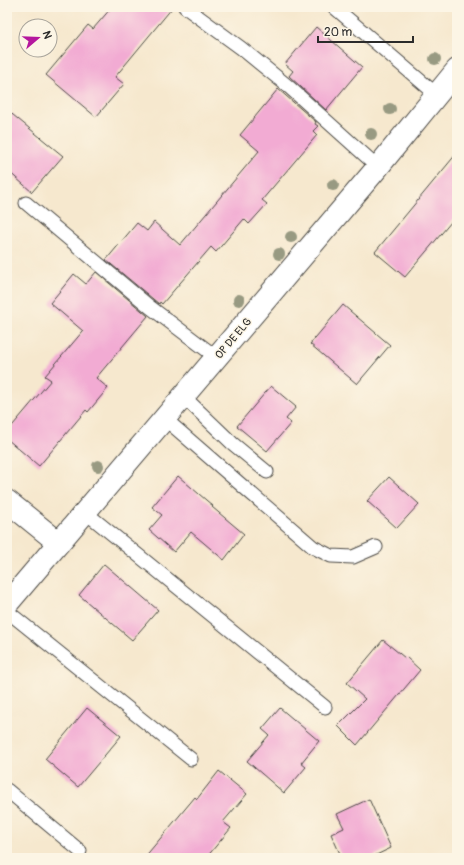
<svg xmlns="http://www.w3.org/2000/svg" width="464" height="865" font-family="Pangolin,sans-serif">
	<rect width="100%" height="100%" fill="#fcf5e5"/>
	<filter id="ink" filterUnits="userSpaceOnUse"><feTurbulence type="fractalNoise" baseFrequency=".025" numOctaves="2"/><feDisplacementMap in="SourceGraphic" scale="8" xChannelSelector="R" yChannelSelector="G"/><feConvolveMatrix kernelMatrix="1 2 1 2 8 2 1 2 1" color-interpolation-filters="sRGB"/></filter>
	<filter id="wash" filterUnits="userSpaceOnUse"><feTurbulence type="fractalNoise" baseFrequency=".012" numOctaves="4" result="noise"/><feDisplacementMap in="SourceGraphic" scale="16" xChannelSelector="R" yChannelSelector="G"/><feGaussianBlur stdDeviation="0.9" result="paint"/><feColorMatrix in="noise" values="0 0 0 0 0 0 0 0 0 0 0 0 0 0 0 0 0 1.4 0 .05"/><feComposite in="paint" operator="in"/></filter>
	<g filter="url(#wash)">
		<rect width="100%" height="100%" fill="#f6e8ce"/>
		<g id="blocks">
			<!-- building -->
			<path fill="#f2abd3" d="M112,7H173L115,77L124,84L96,117L46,75L88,25L93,29Z
				M316,27L362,67L326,110L289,76L293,71L285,64Z
				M278,89L316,122L315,124L318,126L313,131L317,135L262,200L267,204L249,224L244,219L216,252L211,247L162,304L160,302L159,304L106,260L137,223L147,231L154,222L180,245L259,151L240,135Z
				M7,110L63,156L32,192L7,170Z
				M457,153V215L405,277L375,252Z
				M96,272L148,316L96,378L108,388L88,412L86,410L39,466L7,439V432L51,380L45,376L83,331L50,303L74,274L86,284Z
				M343,305L390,345L357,384L310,344Z
				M271,386L296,407L286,419L291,423L267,451L237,426Z
				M178,476L213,506L212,507L244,534L224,560L191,532L174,552L149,530L162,515L152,507Z
				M389,477L419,504L397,528L367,501Z
				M104,564L158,610L132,640L79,595Z
				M383,640L405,658L406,657L420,670L357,745L338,726L365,699L347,683Z
				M87,708L121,736L78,787L45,759Z
				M280,708L319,741L301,763L306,767L284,793L247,761L269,735L262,729Z
				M219,771L247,794L223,822L231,828L206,858H144L195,797L197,799Z
				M369,799L391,848L370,858H342L331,834L344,828L337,814Z"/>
		</g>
	</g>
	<g filter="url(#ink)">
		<use href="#blocks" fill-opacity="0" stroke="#494743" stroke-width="1"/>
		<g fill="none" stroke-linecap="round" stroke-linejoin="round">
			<!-- service casing -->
			<g stroke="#494743" stroke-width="15">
				<path id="service" d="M185,7L241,48L289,87L378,167
					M334,7L437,95
					M26,203L150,307L216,357
					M183,396L232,443L267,472
					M164,418L313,547L331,556L353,557L376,547
					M85,512L325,707
					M7,611L191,759
					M7,790L80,851"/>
			</g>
			<!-- minor casing -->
			<g stroke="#494743" stroke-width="24">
				<path id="minor" d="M7,501L59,543
					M7,604L378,167L457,70"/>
			</g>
			<!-- service -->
			<use href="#service" stroke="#fff" stroke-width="13"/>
			<!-- minor -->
			<use href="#minor" stroke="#fff" stroke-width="22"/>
		</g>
		<!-- trees -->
		<g fill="#989a82">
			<circle cx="435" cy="59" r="6"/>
			<circle cx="390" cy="109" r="6"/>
			<circle cx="371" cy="134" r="6"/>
			<circle cx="333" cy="185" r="6"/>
			<circle cx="291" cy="237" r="6"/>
			<circle cx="279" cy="254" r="6"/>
			<circle cx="239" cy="300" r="6"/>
			<circle cx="98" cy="466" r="6"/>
		</g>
	</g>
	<g text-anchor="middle" stroke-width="3" stroke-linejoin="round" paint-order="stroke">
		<!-- street labels -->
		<g font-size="11" fill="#2b2b2b" stroke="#fcf5e5">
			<text transform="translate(233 338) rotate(-50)" y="4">OP DE ELG</text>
		</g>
	</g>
	<!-- margin -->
	<rect width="464" height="865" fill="none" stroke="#fcf5e5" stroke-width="24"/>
	<!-- north arrow -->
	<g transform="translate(38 38) rotate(71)"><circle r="19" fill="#fcf5e5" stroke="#a8a49b"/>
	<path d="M0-3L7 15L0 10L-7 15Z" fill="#b5179e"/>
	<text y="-6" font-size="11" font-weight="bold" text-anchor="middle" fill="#2b2b2b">N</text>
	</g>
	<!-- scale -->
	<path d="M318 36v6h95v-6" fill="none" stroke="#2b2b2b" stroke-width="2"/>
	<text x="324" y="36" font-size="12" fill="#2b2b2b" stroke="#fcf5e5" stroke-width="3" paint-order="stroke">20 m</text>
</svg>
